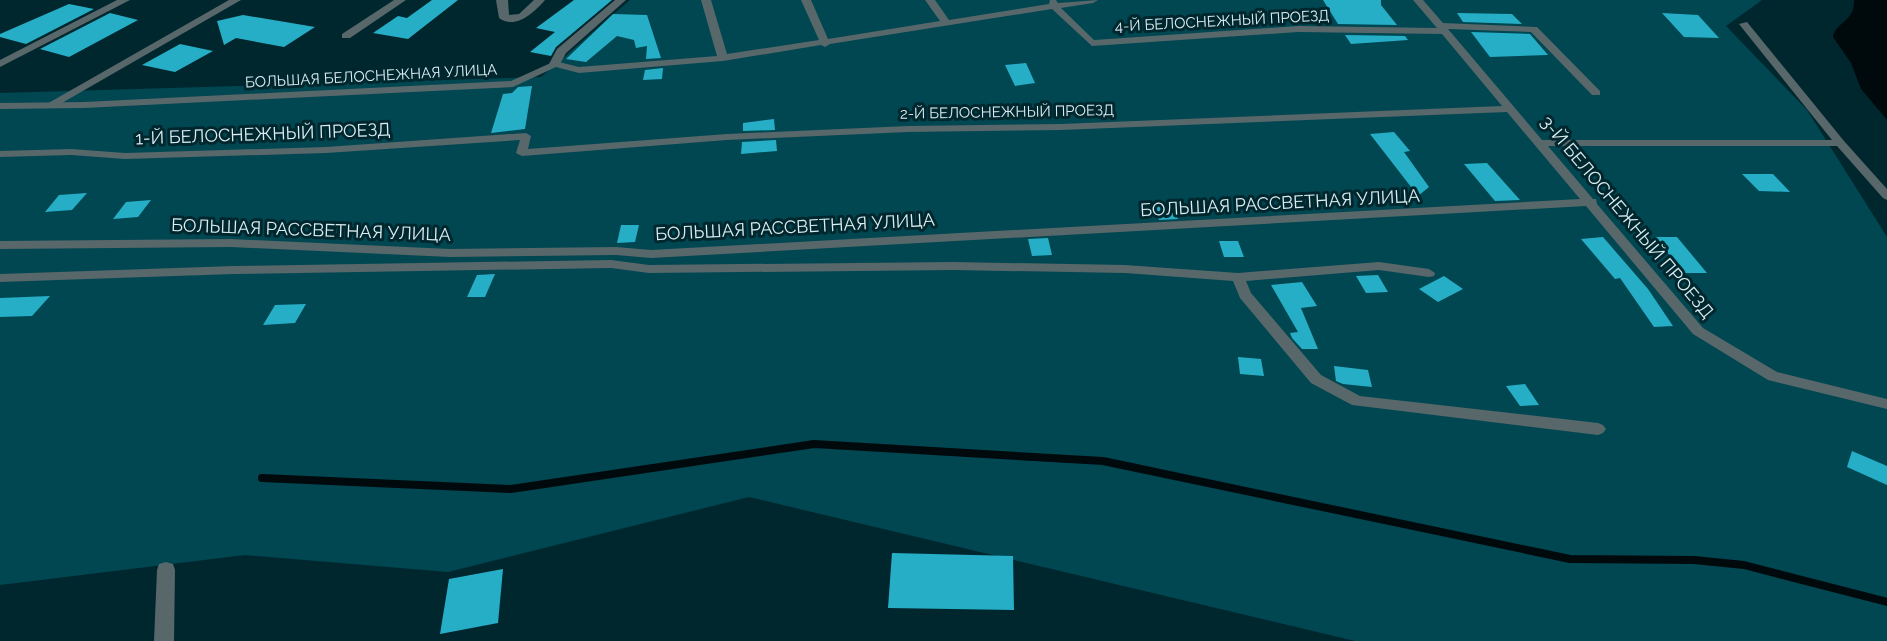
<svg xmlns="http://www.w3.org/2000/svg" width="1887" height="641" font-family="Raleway,sans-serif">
	<rect width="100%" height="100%" fill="#01272e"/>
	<!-- green -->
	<path fill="#004752" d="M630,0H1762L1726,26L1807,110L1887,237V641H1355L749,497L448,572L245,555L0,585V93L541,77Z"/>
	<!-- water -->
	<path fill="#000a0d" d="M1854,0H1887V120L1861,89L1851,63L1833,37C1835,22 1855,22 1854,0Z"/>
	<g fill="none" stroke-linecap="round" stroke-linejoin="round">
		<!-- stream -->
		<path stroke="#000a0d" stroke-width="8" d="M262,478L511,489L814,444L1103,461L1570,559L1694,560L1744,565L1887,602"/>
	</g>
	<!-- building -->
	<path fill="#26aec6" d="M432,0H458L408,39L373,33L398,16L407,18Z
		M574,0H612L556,47L551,56L530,52L555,32L536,28Z
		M1323,0H1381V5L1397,25L1338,24Z
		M69,4L94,9L26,44L0,37V34Z
		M110,13L138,20L69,57L40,49Z
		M1457,13L1512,14L1522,24L1463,22Z
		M1662,13L1698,15L1719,38L1684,37Z
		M613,14L647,15L661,58L646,59L647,46L636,48L634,40L617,36L586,62L566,59Z
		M243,15L315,27L284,47L236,38L224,45L217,21Z
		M1471,32L1530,34L1548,55L1490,57Z
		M1345,35L1405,36L1408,40L1351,44Z
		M180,44L213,51L175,72L142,65Z
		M1026,63L1035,83L1015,86L1005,65Z
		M663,68L662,79L643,80L645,70Z
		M532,86L525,129L491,133L503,94L512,93L518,87Z
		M774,119L775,130L743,131V123Z
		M1394,132L1410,151L1404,152L1429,187L1418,196L1370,134Z
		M776,140L777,151L741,154L742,142Z
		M1487,163L1520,200L1495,201L1464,164Z
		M1742,174H1773L1790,192L1759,191Z
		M87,193L72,210L45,212L59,195Z
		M151,200L138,217L113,219L126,202Z
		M1170,204L1178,219L1159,220L1152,205Z
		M621,225H639L635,242L617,243Z
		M1603,237L1648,289L1673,326L1654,327L1620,278L1615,279L1581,239Z
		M1655,237H1677L1707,273H1684Z
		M1048,238L1052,255L1032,256L1028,239Z
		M1219,241H1238L1244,257H1224Z
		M495,274L485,297H467L477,275Z
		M1378,275L1388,292L1366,293L1356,276Z
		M1444,276L1463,289L1438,302L1419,289Z
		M1302,282L1317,306L1301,308L1318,349H1302L1292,338L1290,333L1298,332L1271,285Z
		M50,296L32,316L0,317V298Z
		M306,304L295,323L263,325L275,305Z
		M1238,357L1261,359L1264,376L1240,374Z
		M1334,366L1368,370L1372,387L1343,384L1336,381Z
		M1525,384L1539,405L1520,406L1506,386Z
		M1852,451L1887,466V485L1847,467Z
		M892,553L1013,556L1014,610L888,608Z
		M503,569L498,623L440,634L449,579Z"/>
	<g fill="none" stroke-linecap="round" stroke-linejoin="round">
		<!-- service -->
		<path fill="#58676a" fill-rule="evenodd" d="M701,0H711L727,54L819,40L801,0H811L828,39L940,21L925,0H935L949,20L1049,4L1050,0H1056L1058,3L1098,0L1093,3L1061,8L1094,40L1298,26L1437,28L1413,0H1423L1443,23L1537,27L1600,91V95H1592L1531,32L1448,29L1542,140H1832L1739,24L1747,22L1844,141L1887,189V200L1883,198L1837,146H1548L1593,199H1596L1597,204L1703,328L1777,372L1887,399V409L1768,380L1693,334L1586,206L651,258L616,255L450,257L231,247L0,249V241L231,239L450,249L616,247L651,250L1580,199L1507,112L1061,130L908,132L727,140L522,156L516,153L520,140L326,153L125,159L71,155L0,157V151L71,149L125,153L326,147L526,133L531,136L528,149L727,134L908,126L1061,124L1502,106L1442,34L1298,32L1092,46L1052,9L830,44L825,47L821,45L723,61L579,73L556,67L513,87L84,108L0,109V103L84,102L511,81L555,61L579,67L717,56Z
			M611,260L649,265L953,262L1125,265L1238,273L1379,262L1429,269L1435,273L1434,276L1429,277L1379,270L1246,281L1251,293L1321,375L1360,396L1598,423L1603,425L1606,429L1603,433L1598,435L1352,405L1311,383L1240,298L1233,281L1125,273L953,270L649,273L611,268L234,274L0,282V274L234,266Z"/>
		<!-- minor -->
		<path fill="#58676a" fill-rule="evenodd" d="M117,0H130L0,67V60Z
			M229,0H241L55,107L51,108L45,105Z
			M394,0H406L350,38H342V34Z
			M496,0H508L509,15L519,14L534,0H545C534,13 515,30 499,18Z
			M615,0H626L566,53L559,66H551L549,64L557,49Z
			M166,562L173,564L175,570L174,641H154L157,570L159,564Z"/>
	</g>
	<g text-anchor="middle" stroke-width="6" stroke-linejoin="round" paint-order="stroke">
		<!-- far-street labels -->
		<g font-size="15" fill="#daedf2" stroke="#01272e">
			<text transform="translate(1222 21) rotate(-3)" y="5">4-Й БЕЛОСНЕЖНЫЙ ПРОЕЗД</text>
			<text transform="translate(371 76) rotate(-3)" y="5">БОЛЬШАЯ БЕЛОСНЕЖНАЯ УЛИЦА</text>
			<text transform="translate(1007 112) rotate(-1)" y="5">2-Й БЕЛОСНЕЖНЫЙ ПРОЕЗД</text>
		</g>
		<!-- street labels -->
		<g font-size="18" fill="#daedf2" stroke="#01272e">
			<text transform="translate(263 134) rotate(-2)" y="6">1-Й БЕЛОСНЕЖНЫЙ ПРОЕЗД</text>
			<text transform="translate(1280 203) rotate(-3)" y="6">БОЛЬШАЯ РАССВЕТНАЯ УЛИЦА</text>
			<text transform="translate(1627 217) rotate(50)" y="6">3-Й БЕЛОСНЕЖНЫЙ ПРОЕЗД</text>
			<text transform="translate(795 227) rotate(-3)" y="6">БОЛЬШАЯ РАССВЕТНАЯ УЛИЦА</text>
			<text transform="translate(311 230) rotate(2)" y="6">БОЛЬШАЯ РАССВЕТНАЯ УЛИЦА</text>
		</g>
	</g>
</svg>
